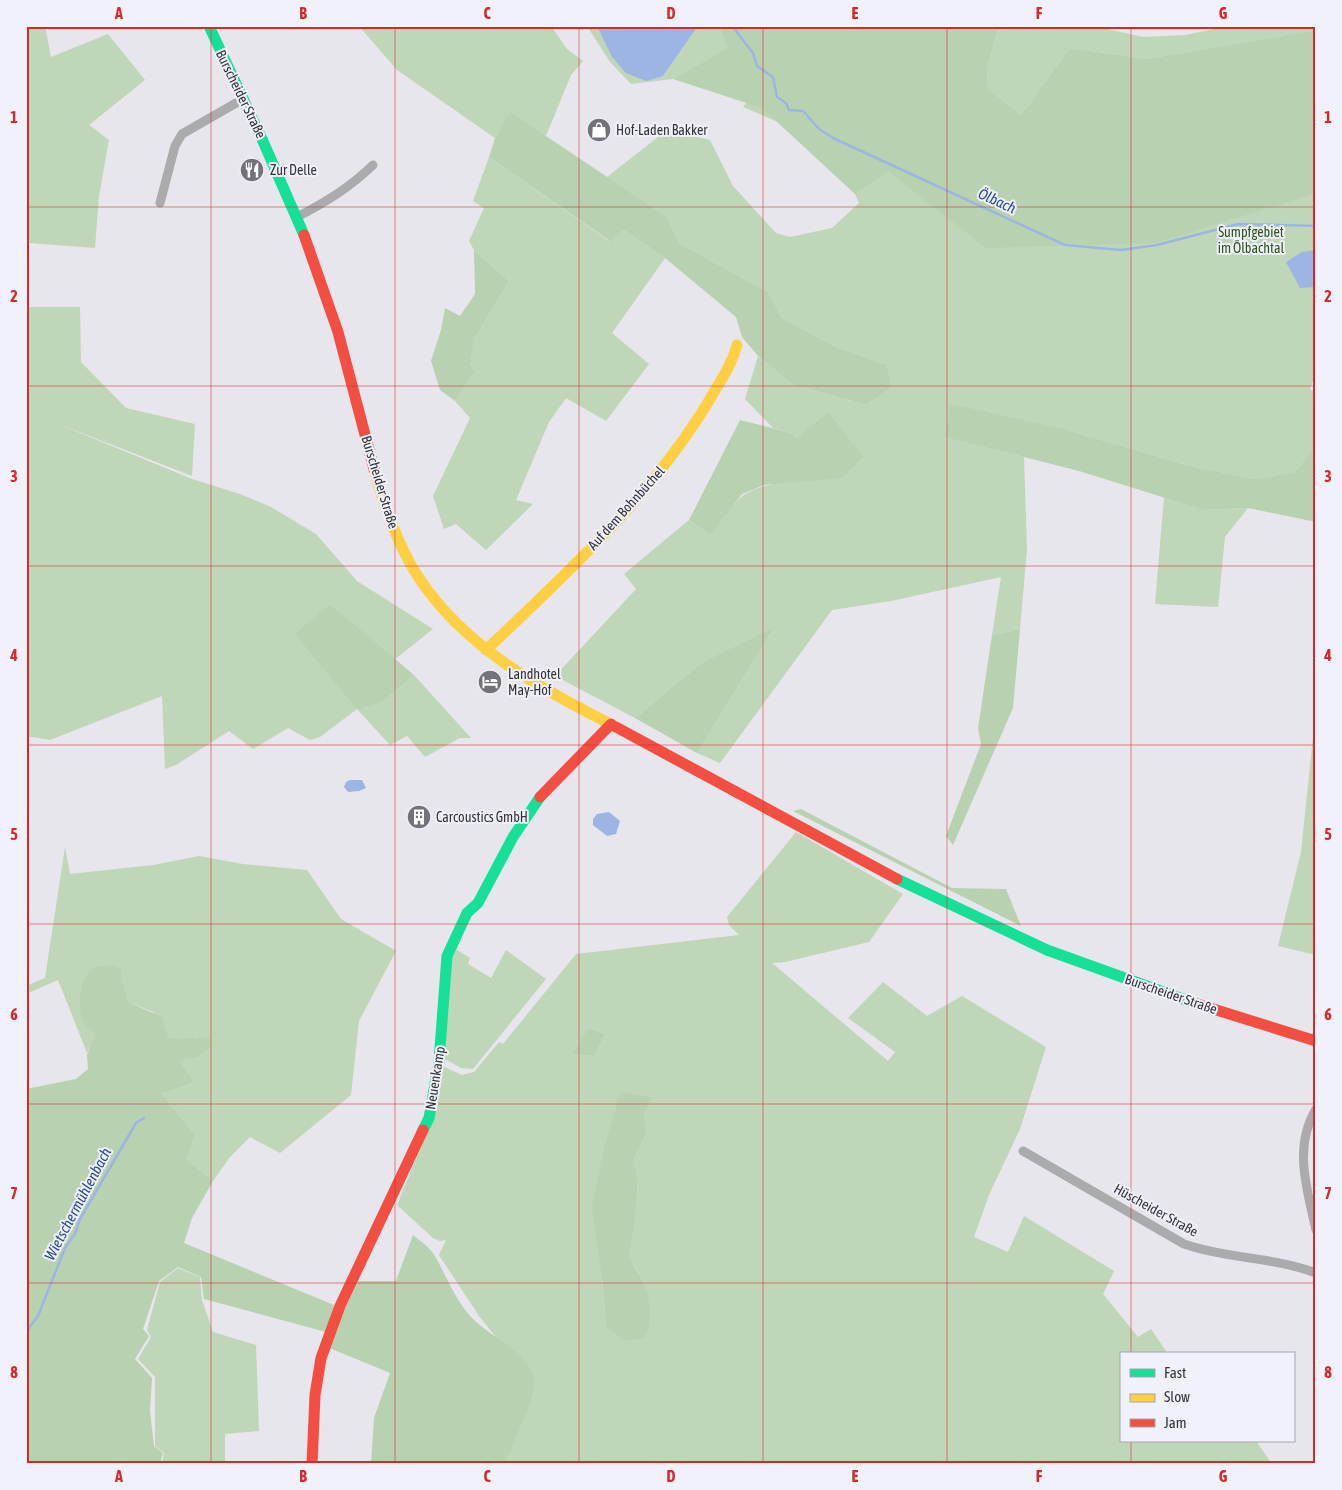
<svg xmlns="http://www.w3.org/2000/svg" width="1342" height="1490" font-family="'Asap Condensed',sans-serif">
	<rect width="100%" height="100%" fill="#e6e6ec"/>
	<!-- green -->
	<path fill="#bfd6b9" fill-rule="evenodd" d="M26,26H45L51,57L108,34L145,80L89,125L109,140L99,196L95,248L29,243L26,275Z
		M359,26H551L567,49L583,61L571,75L546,136L510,113L495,138L397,70Z
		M587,26H597L604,39L663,76L698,26H719L729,48L673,79L631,84L610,62Z
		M999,26H1094L1143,37L1185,35L1228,26H1316V30L1146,59L1070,48L1021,115L988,89L987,68Z
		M797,35L898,118L1316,162V373L1310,389L1316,393V444L1295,472L1254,479L1187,465L1067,430L946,437L1024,457L1027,549L1020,629L992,635L1001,577L891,601L832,610L720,763L697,753L773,630L701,663L635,718L555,676L636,589L624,574L689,520L710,535C738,498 741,487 789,482L809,429L797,438L791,433L773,428L745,399L758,356L793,385L867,405L892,387L887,365L834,346L782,318L768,292L679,243L667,217L607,177L667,130L710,140L733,186L776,233L790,237L832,228L859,203L855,194L869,184L785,125L743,107Z
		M489,157L609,241L624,230L665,258L612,333L649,364L606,421L566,398L549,422L516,500L533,504L486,550L456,524L444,529L433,496L470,418L455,401L475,371L470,365L475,338L509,281L474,250L469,241L484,208L473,201Z
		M26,307H80L81,362L126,408L195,424L192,476L56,423L192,479L240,494L271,507L316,534L357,581L433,629L394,660L330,604L296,634L384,701L414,675L471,738H460L425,757L407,736L390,745L357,709L320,737L310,740L288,728L253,749L229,731L176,765L165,769L162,696L50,740L26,736Z
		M1164,497L1204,510L1248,508L1225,537L1218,607L1155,604Z
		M1316,708V955L1278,946L1301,852Z
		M796,832L903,894L869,942L785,962L772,963L888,1061L895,1052L848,1018L883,982L927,1016L962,996L1046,1047L1020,1129L989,1195L974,1237L1008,1252L1024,1216L1114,1271L1103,1294L1138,1337L1151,1329L1168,1354H1121V1441H1256L1272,1464H505L525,1361L496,1337L479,1316L439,1255L446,1240L440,1241L433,1238L397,1205L427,1133L442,1066L462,1075L474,1072L499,1042L503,1044L576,954L739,935L729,925L727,917ZM588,1028L606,1034L594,1056L574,1054ZM621,1091L653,1097L644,1115L647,1133L634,1158L638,1182L635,1222L629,1257L639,1274L606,1326L602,1278Z
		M65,847L70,874L153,865L199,856L243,864L307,870L341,919L396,951L359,1021L351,1095L280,1153L250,1137L230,1157L213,1181L187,1159L195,1135L162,1094L194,1082L180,1061L199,1037L183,1040L168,1037L153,1012L128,1002L121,971L84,1022L96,1034L87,1053L58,980L26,994V986L45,978Z
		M454,948L470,958L468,964L491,978L506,950L546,979L473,1069L461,1068L443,1058L448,963Z
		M178,1268L200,1277L202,1300L213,1332L256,1345L259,1431L225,1434V1464H162L164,1453L155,1446V1377L138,1359L151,1337L147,1330L160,1282Z"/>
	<!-- forest -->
	<path fill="#b8d1b1" d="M719,26H999L987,68L988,89L1021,115L1070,48L1146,59L1316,30V193L1156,243L986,248L888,171L855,194L762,108L673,79L728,48Z
		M510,112L667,217L679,243L768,292L782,318L834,346L887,365L892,387L867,405L793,385L758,356L742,337L736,317L665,258L624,230L610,241L489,157L495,138Z
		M474,250L509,281L475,338L470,365L475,371L455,401L440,390L431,361L441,330L445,308L460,316L475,294Z
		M951,404L1067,430L1187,465L1254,479L1295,472L1316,444L1314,487L1316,488V522L1248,508L1204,510L1079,471L945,437Z
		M828,412L863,457L842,478L764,485L742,494L710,535L689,520L740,420L791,433L797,438Z
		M330,604L414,675L384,701L357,709L295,634Z
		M774,628L697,753L635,718L701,663Z
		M1020,629L1013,708L953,845L946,836L981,744L978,728L992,635Z
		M801,809L952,888L1006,889L1021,926L793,811Z
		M114,965L121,971L128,1002L162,1017L168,1037C184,1041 194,1036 209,1038L212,1045L197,1057L180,1061L194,1082L162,1094L195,1135L187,1159L213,1181L192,1218L184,1243L334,1305L326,1332L204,1299L201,1277L178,1267L159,1281L143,1329L149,1336L135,1359L152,1378L150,1411L154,1446L163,1453L160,1464H26V1089L76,1079L88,1069L87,1055L95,1034C92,1031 87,1027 84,1023C76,1010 80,975 94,968C99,965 108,966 114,965Z
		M588,1028L606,1034L594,1056L573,1054Z
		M621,1091L653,1097L644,1115L647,1133L634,1158L638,1182L635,1223L629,1257C645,1285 657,1307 645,1338L625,1341L606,1326L602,1278L592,1207L604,1149Z
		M413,1235C419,1240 428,1246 433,1253C446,1274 454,1299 472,1318C489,1336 532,1354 534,1381C535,1402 512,1442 505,1464H371L374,1418L390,1373L327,1347L358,1281H396Z"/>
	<!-- water -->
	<path fill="#9cb5e2" d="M597,26H698L663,76L646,81L626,73L612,57Z
		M1316,250V287L1300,288L1286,262L1302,252Z
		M350,780H362L366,788L359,791L348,792L344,787L346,782Z
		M609,812L620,821L616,834L607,836L593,825V819L597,814Z"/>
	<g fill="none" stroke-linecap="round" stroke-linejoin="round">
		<!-- stream -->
		<path stroke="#9cb5e2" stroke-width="2.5" d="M732,26L753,53L757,66L773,77L777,97L786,103L789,110L803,111L819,129L833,138L1065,245L1121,250L1157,245L1238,224L1316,226
			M26,1332L38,1316L65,1248L75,1234L80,1219L136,1123L144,1118"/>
		<!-- street -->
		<path stroke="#aaabad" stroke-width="9" d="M160,203L175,146L182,134L243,99
			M297,217C326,202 349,188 373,165
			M1316,1109C1293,1147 1307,1189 1316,1230
			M1023,1151L1184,1244C1227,1259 1274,1257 1316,1273"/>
		<!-- fast -->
		<path stroke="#16e098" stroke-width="11" d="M209,26L262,139L304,235
			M897,879L1047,950L1194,1003
			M423,1130L429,1118L439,1061L447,956L467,913L478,903L513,837L540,797"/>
		<!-- slow -->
		<path stroke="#ffcf43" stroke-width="11" d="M374,469C385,506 397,545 419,578C466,649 542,689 616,727
			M486,650C567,573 652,496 710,399C720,381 732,365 737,345"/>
		<!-- jam -->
		<path stroke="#f24e42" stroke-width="11" d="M304,235L338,332L374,469
			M616,727L897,879
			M540,797L611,724
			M1194,1003L1316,1041
			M312,1464L315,1395L321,1358L340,1306L423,1130"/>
	</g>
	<!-- grid -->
	<path fill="none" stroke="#d62828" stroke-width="1" stroke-opacity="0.55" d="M211,26V1464M395,26V1464M579,26V1464M763,26V1464M947,26V1464M1131,26V1354M26,207H1316M26,386H1316M26,566H1316M26,745H1316M26,924H1316M26,1104H1316M26,1283H1316M1131,1441V1464"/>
	<!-- icons -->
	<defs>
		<g id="shop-disc" transform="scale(1.25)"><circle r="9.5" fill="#727278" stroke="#f1f1fc"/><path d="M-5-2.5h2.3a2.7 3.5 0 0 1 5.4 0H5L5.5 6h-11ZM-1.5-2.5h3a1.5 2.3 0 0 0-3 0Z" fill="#fff"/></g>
		<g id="restaurant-disc" transform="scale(1.25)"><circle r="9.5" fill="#727278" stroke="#f1f1fc"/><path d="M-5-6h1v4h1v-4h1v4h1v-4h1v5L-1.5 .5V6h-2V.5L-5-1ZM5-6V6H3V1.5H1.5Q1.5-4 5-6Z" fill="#fff"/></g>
		<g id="hotel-disc" transform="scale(1.25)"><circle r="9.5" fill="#727278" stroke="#f1f1fc"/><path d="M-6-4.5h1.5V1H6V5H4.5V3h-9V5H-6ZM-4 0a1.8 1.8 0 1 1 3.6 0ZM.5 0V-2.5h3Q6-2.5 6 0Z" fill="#fff"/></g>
		<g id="building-disc" transform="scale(1.25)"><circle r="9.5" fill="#727278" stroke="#f1f1fc"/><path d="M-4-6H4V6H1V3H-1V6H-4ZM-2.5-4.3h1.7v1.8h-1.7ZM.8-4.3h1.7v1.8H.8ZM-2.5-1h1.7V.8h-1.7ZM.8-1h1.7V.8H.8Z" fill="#fff"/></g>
	</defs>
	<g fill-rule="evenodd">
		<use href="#shop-disc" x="599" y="130"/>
		<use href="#restaurant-disc" x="252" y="170"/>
		<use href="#hotel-disc" x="490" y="682"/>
		<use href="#building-disc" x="419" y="817"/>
	</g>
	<g text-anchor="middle" stroke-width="4" stroke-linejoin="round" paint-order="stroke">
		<!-- street labels -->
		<g font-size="14" fill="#343439" stroke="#f1f1fc">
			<text transform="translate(241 94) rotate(64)" y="5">Burscheider Straße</text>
			<text transform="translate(380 482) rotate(73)" y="5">Burscheider Straße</text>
			<text transform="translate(626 508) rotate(-48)" y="5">Auf dem Bohnbüchel</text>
			<text transform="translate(1171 994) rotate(19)" y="5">Burscheider Straße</text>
			<text transform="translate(435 1078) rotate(-81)" y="5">Neuenkamp</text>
			<text transform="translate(1156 1210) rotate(29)" y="5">Hüscheider Straße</text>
		</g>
		<!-- poi labels -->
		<g font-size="14" fill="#343439" stroke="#f1f1fc" text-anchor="start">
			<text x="616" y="135">Hof-Laden Bakker</text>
			<text x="270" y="175">Zur Delle</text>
			<text x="508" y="679">Landhotel<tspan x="508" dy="16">May-Hof</tspan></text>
			<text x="436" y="822">Carcoustics GmbH</text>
		</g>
		<!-- park labels -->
		<g font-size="14" fill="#2c5618" stroke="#f1f1fc">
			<text x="1251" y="237">Sumpfgebiet<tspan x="1251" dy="16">im Ölbachtal</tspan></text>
		</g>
		<!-- water labels -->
		<g font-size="15" font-style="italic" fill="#254d97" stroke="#f1f1fc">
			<text transform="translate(997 201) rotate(25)" y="5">Ölbach</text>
			<text transform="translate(78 1204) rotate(-62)" y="5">Wietschermühlenbach</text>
		</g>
	</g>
	<!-- border -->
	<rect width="1342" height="1490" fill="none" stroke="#f1f1fc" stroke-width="55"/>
	<!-- legend -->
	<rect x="1120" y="1352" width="175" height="90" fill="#f1f1fc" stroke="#a5a5ae"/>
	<rect x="1130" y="1369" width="25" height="8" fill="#16e098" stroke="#a5a5ae"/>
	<text x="1164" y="1378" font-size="15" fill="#343439">Fast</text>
	<rect x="1130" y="1394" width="25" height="8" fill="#ffcf43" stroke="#a5a5ae"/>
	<text x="1164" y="1402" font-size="15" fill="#343439">Slow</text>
	<rect x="1130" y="1419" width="25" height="8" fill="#f24e42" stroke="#a5a5ae"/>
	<text x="1164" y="1428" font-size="15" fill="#343439">Jam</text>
	<rect x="28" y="28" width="1286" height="1434" fill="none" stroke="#d62828" stroke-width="2"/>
	<g font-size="16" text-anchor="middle" font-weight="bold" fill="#d62828">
		<text x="119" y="19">A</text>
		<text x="303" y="19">B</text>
		<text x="487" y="19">C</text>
		<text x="671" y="19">D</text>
		<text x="855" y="19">E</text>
		<text x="1039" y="19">F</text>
		<text x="1223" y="19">G</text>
		<text x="14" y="123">1</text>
		<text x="1328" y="123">1</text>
		<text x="14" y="302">2</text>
		<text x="1328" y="302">2</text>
		<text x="14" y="482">3</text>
		<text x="1328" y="482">3</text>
		<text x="14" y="661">4</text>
		<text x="1328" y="661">4</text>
		<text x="14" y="840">5</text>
		<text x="1328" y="840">5</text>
		<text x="14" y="1020">6</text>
		<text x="1328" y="1020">6</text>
		<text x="14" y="1199">7</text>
		<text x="1328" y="1199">7</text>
		<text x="14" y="1378">8</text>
		<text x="1328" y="1378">8</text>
		<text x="119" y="1482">A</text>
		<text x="303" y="1482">B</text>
		<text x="487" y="1482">C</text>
		<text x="671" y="1482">D</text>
		<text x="855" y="1482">E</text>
		<text x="1039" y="1482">F</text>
		<text x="1223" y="1482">G</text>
	</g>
</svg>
